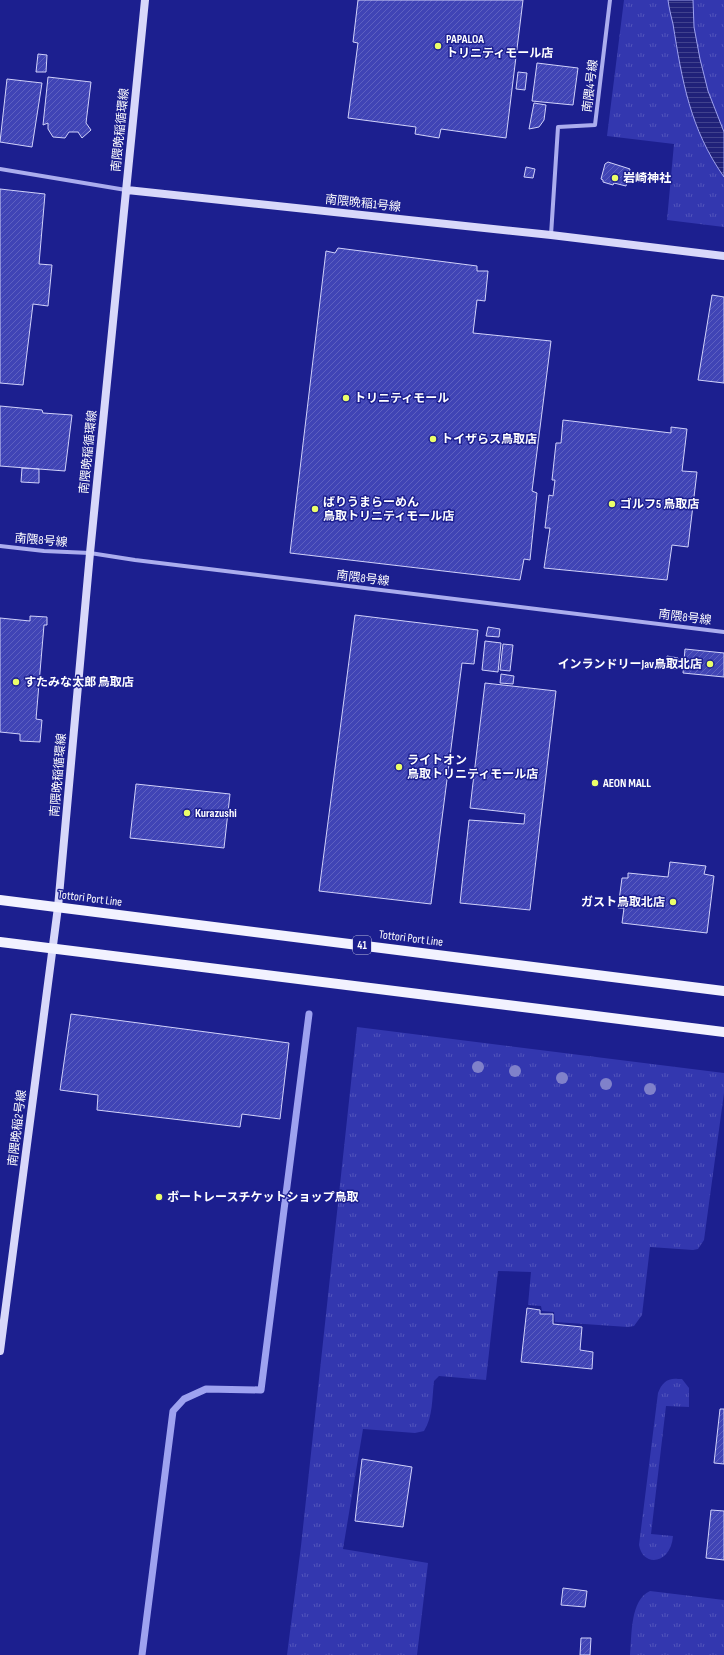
<svg xmlns="http://www.w3.org/2000/svg" width="724" height="1655" font-family="'Sofia Sans Condensed','Noto Sans JP',sans-serif">
	<defs>
		<pattern id="grass-tufts" width="24" height="20" patternUnits="userSpaceOnUse"><rect width="24" height="20" fill="#3337af"/><path d="M3 7l-1-3M5 7V3M7 7l1-3M15 17l-1-3M17 17v-4M19 17l1-3" fill="none" stroke="#5255bb"/></pattern>
		<pattern id="water-rules" width="6" height="5" patternUnits="userSpaceOnUse"><rect width="6" height="5" fill="#202179"/><path d="M0 2.5h6" fill="none" stroke="#41428d"/></pattern>
		<pattern id="building-hatch" width="6" height="6" patternUnits="userSpaceOnUse"><rect width="6" height="6" fill="#4044b5"/><path d="M-1 1l2-2M0 6l6-6M5 7l2-2" fill="none" stroke="#5d60c0"/></pattern>
	</defs>
	<rect width="100%" height="100%" fill="#1c1f8f"/>
	<!-- grass -->
	<path fill="url(#grass-tufts)" d="M624,0H724V227L667,220L674,144L607,136Z
		M357,1027L724,1073V1093L704,1240L698,1249L693,1250L650,1247L642,1315L634,1326L628,1327L555,1322L554,1312L542,1311L541,1306L528,1305L531,1272L498,1271L486,1380L439,1376L434,1381C432,1398 433,1417 424,1431L415,1433L363,1429L343,1549L428,1563L417,1655H287L301,1546Z
		M678,1379H682L689,1388V1407L666,1406L651,1534L673,1536C671,1564 643,1568 639,1545L658,1393C662,1383 667,1378 678,1379Z
		M650,1591L724,1600V1655H630C632,1635 630,1600 650,1591Z"/>
	<!-- water -->
	<path fill="url(#water-rules)" stroke="#9ea2f0" d="M668,0H693L694,27L700,59L708,91L724,132V177C690,129 682,80 673,24C671,16 669,8 668,0Z"/>
	<g fill="none" stroke-linecap="round" stroke-linejoin="round">
		<!-- stream -->
		<path stroke="#9ea2f0" stroke-width="7" d="M142,1655L173,1411L184,1399L206,1389L261,1390L309,1014"/>
	</g>
	<!-- building -->
	<path fill="url(#building-hatch)" stroke="#d1d2fa" d="M358,0H523L506,138L441,129L439,138L415,134L416,127L348,118L358,43L353,42Z
		M38,54L47,55L46,72H36Z
		M537,63L578,68L573,105L532,101Z
		M518,72L527,73L525,90L516,89Z
		M48,77L91,82L86,123L91,130L82,138L78,132H69L65,138L53,137L48,129V123L43,125Z
		M7,79L42,83L32,147L0,142Z
		M534,103L546,105L544,120L539,127L529,129Z
		M608,162L630,169L626,186L614,183L613,185L603,182V180L601,179L605,164Z
		M526,167L535,169L533,178L524,177Z
		M633,174L640,177L639,182L631,181Z
		M0,189L45,194L39,264L52,265L48,306L33,304L23,385L0,383Z
		M338,248L477,266V271H488L485,301L477,300L473,333L551,341L532,491L537,493L530,560L524,559L520,580L290,553L326,251L335,253Z
		M712,295L724,297V383L698,380Z
		M0,406L42,410L43,413L72,415L65,471L0,466Z
		M563,420L671,433V427L687,429L682,471L697,472L688,547L672,545L667,580L544,568L550,528H545L549,495L553,496L555,480H552L556,443H561Z
		M22,468L39,469V483L21,482Z
		M355,615L478,630L474,664L462,663L431,904L319,891Z
		M30,616L47,617V625H44L36,719L42,720L40,742L20,741V734L0,732V618L30,621Z
		M488,627L500,629L499,637L486,636Z
		M485,641L501,643L498,672L482,670Z
		M503,644L513,645L510,671L500,670Z
		M685,649L724,653V677L683,673Z
		M667,656L678,658L676,669L666,668Z
		M501,674L514,676L513,684L500,683Z
		M485,683L556,691L530,910L460,903L469,820L524,824L525,814L470,808Z
		M136,784L230,794L224,848L130,838Z
		M670,862L706,866L704,874L714,876L707,933L622,923L624,908H618L622,878H628V873L668,877Z
		M71,1014L289,1043L280,1119L242,1114L240,1127L97,1110L98,1095L60,1090Z
		M527,1308L540,1310V1314H553V1324L582,1327L580,1350L593,1352L592,1369L521,1362Z
		M720,1409H724V1464L714,1463Z
		M362,1459L412,1467L403,1527L355,1521Z
		M711,1510L724,1511V1560L706,1558Z
		M563,1588L587,1591L585,1607L561,1605Z
		M581,1638H591L590,1655H580Z"/>
	<g fill="none" stroke-linecap="round" stroke-linejoin="round">
		<!-- street -->
		<path stroke="#abadee" stroke-width="4" d="M0,169L126,190
			M551,235L558,127L595,125L610,0
			M0,546L44,551L90,553L135,560L724,632"/>
		<!-- secondary -->
		<path stroke="#d8d8fa" stroke-width="8" d="M127,190L551,235L724,256
			M0,1351L58,907L90,553L145,0"/>
		<!-- primary -->
		<path stroke="#f2f2ff" stroke-width="10" d="M0,900L724,991
			M0,942L724,1032"/>
	</g>
	<!-- trees -->
	<g fill="#8081ca">
		<circle cx="478" cy="1067" r="6"/>
		<circle cx="515" cy="1071" r="6"/>
		<circle cx="562" cy="1078" r="6"/>
		<circle cx="606" cy="1084" r="6"/>
		<circle cx="650" cy="1089" r="6"/>
	</g>
	<!-- markers -->
	<g fill="#ebfe69" stroke="#1c1f8f" stroke-width="1.5">
		<circle cx="438" cy="46" r="4"/>
		<circle cx="615" cy="178" r="4"/>
		<circle cx="346" cy="398" r="4"/>
		<circle cx="433" cy="439" r="4"/>
		<circle cx="612" cy="504" r="4"/>
		<circle cx="315" cy="509" r="4"/>
		<circle cx="710" cy="664" r="4"/>
		<circle cx="16" cy="682" r="4"/>
		<circle cx="399" cy="767" r="4"/>
		<circle cx="595" cy="783" r="4"/>
		<circle cx="187" cy="813" r="4"/>
		<circle cx="673" cy="902" r="4"/>
		<circle cx="159" cy="1197" r="4"/>
	</g>
	<g text-anchor="middle" stroke-width="3" stroke-linejoin="round" paint-order="stroke">
		<!-- shield labels -->
		<rect fill="#1c1f8f" stroke="#bbbcdd" stroke-width="1" x="353" y="936" width="18" height="18" rx="3"/>
		<g font-size="11" font-weight="bold" fill="#fff">
			<text x="362" y="949">41</text>
		</g>
		<!-- poi labels -->
		<g font-size="12" font-weight="bold" fill="#fff" stroke="#1c1f8f" text-anchor="start">
			<text x="446" y="43">PAPALOA<tspan x="446" dy="14">トリニティモール店</tspan></text>
			<text x="623" y="182">岩崎神社</text>
			<text x="354" y="402">トリニティモール</text>
			<text x="441" y="443">トイザらス鳥取店</text>
			<text x="323" y="506">ばりうまらーめん<tspan x="323" dy="14">鳥取トリニティモール店</tspan></text>
			<text x="620" y="508">ゴルフ5 鳥取店</text>
			<text x="702" y="668" text-anchor="end">インランドリーJav鳥取北店</text>
			<text x="24" y="686">すたみな太郎 鳥取店</text>
			<text x="407" y="764">ライトオン<tspan x="407" dy="14">鳥取トリニティモール店</tspan></text>
			<text x="603" y="787">AEON MALL</text>
			<text x="195" y="817">Kurazushi</text>
			<text x="665" y="906" text-anchor="end">ガスト鳥取北店</text>
			<text x="167" y="1201">ボートレースチケットショップ鳥取</text>
		</g>
		<!-- street labels -->
		<g font-size="12" fill="#fff" stroke="#1c1f8f">
			<text transform="translate(590 86) rotate(-83)" y="4">南隈4号線</text>
			<text transform="translate(120 130) rotate(-84)" y="4">南隈晩稲循環線</text>
			<text transform="translate(363 203) rotate(6)" y="4">南隈晩稲1号線</text>
			<text transform="translate(88 452) rotate(-84)" y="4">南隈晩稲循環線</text>
			<text transform="translate(41 540) rotate(5)" y="4">南隈8号線</text>
			<text transform="translate(363 578) rotate(7)" y="4">南隈8号線</text>
			<text transform="translate(685 617) rotate(7)" y="4">南隈8号線</text>
			<text transform="translate(58 775) rotate(-85)" y="4">南隈晩稲循環線</text>
			<text transform="translate(90 898) rotate(7)" y="4">Tottori Port Line</text>
			<text transform="translate(411 938) rotate(7)" y="4">Tottori Port Line</text>
			<text transform="translate(17 1128) rotate(-83)" y="4">南隈晩稲2号線</text>
		</g>
	</g>
</svg>
